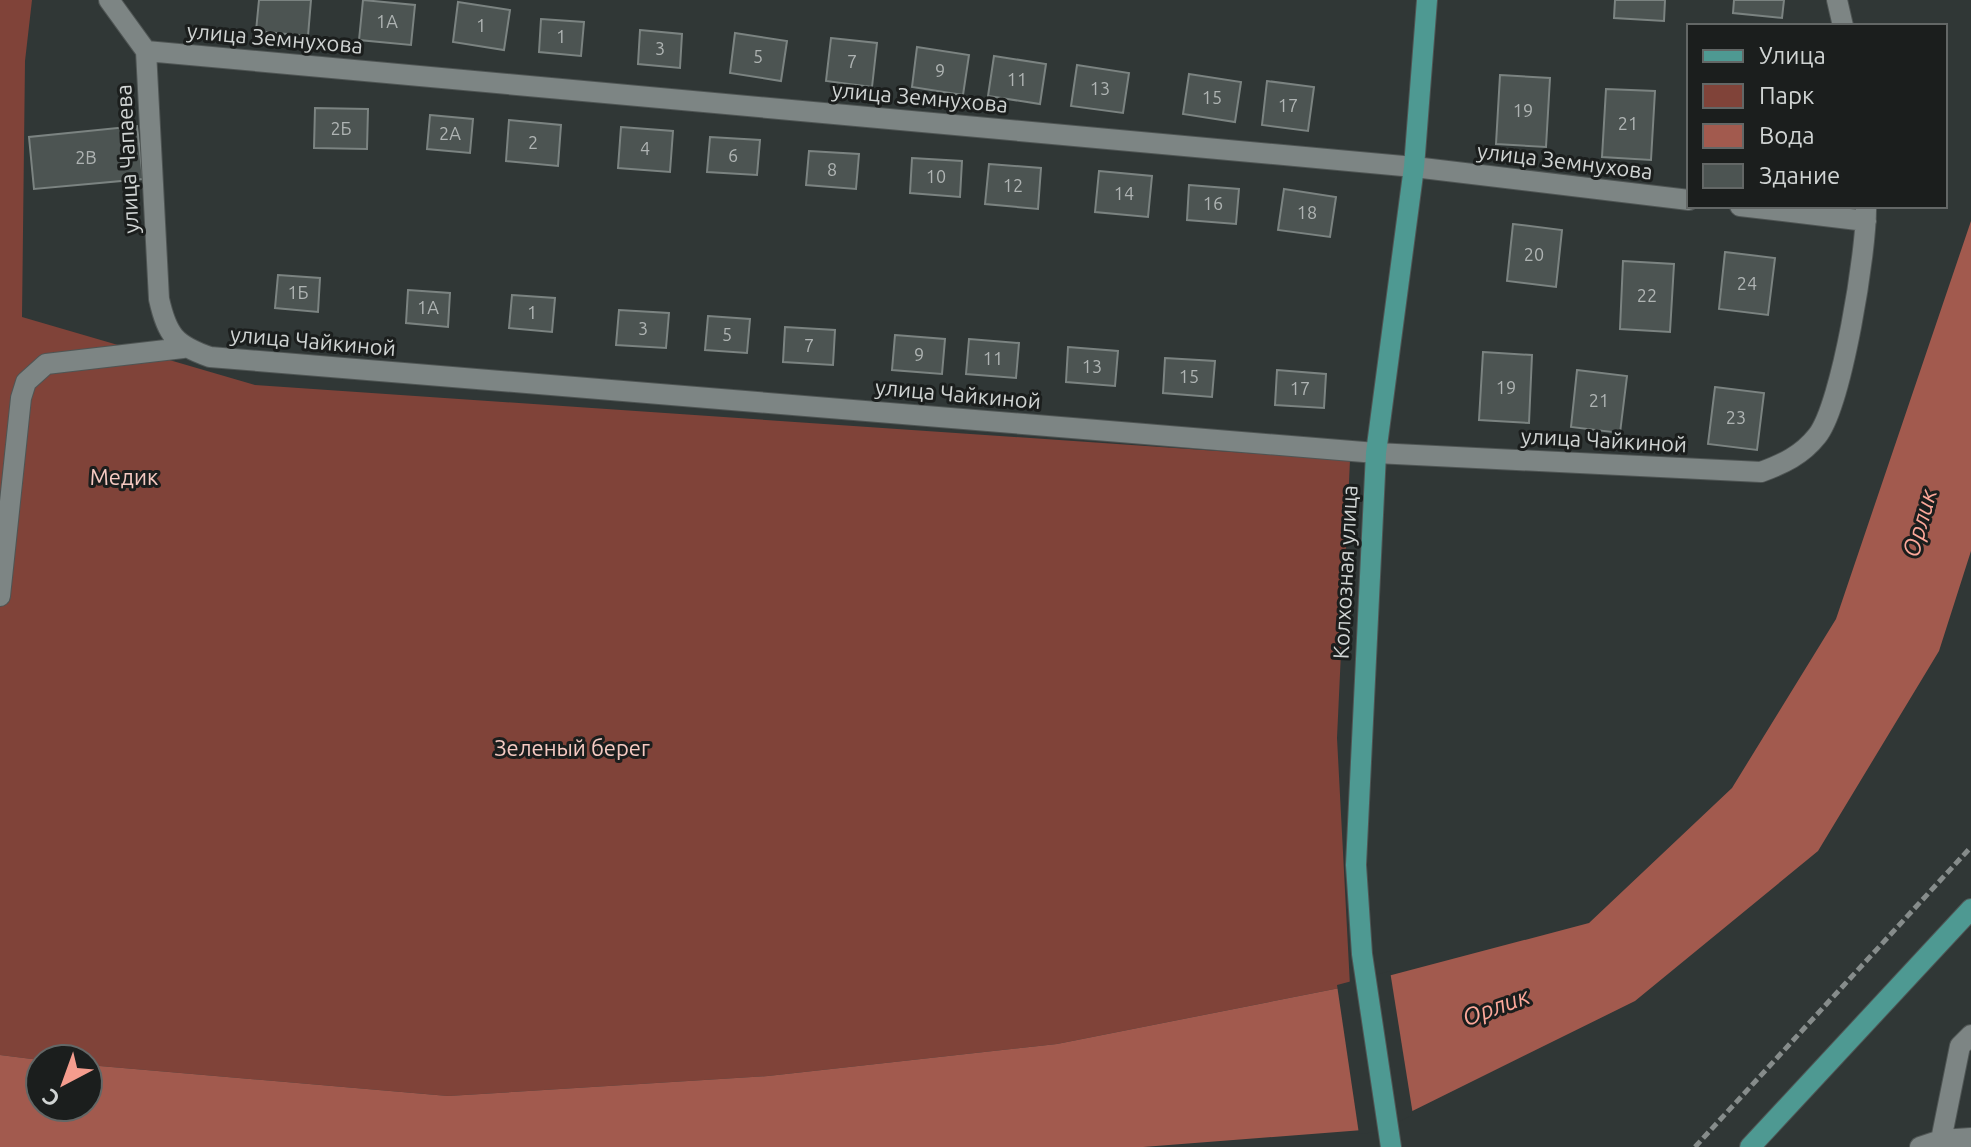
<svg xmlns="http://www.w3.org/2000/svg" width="1971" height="1147" font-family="Ubuntu,sans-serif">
	<rect width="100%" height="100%" fill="#303736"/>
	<!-- green -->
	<path fill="#804339" d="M0,0H32L25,61L22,317L255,385L1350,460L1337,738L1350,986L1057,1044L768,1076L448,1096L88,1065V1059L40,1060L0,1055Z"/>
	<!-- water -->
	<path fill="#a25a4e" d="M1971,221V551L1939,651L1818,851L1635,1001L1376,1129L1143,1147H0V1055L40,1060V1107H88V1065L448,1096L768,1076L1057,1044L1350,986L1589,923L1732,788L1836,619Z"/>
	<!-- pier -->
	<path fill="#303736" d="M1390,971L1413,1115L1377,1132L1359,1134L1337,985Z"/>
	<!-- building -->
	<path fill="#4c5452" stroke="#7b8381" stroke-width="2" d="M259,0H311L308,36L256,31Z
		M363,0L415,5L411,45L359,40Z
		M1615,0H1665L1664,21L1614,18Z
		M1734,0H1784L1782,18L1733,13Z
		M458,2L510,10L504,50L453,42Z
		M541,19L584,22L581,56L539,52Z
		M640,30L682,34L680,68L638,64Z
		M735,33L787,41L781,81L730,73Z
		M831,38L877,43L872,87L826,81Z
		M917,47L969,55L963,95L912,87Z
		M994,56L1046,64L1040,104L988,96Z
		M1077,65L1129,73L1123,113L1071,106Z
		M1189,74L1241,82L1235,122L1183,114Z
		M1500,75L1550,78L1546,147L1496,144Z
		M1267,81L1314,87L1308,131L1262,125Z
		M1606,89L1655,91L1651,160L1602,157Z
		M315,108L368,109L367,149L314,148Z
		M430,115L473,119L470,153L427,149Z
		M509,120L561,125L558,166L506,161Z
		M137,126L143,179L34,189L29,137Z
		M621,127L673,131L670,172L618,168Z
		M710,137L760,140L757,175L707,172Z
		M809,151L859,154L856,189L806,185Z
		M912,158L962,161L960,197L910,193Z
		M989,164L1041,168L1038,209L985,204Z
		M1099,171L1152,176L1148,217L1095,212Z
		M1189,185L1239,189L1236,224L1187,220Z
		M1284,189L1336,197L1330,237L1278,230Z
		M1513,224L1562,230L1556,287L1507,281Z
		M1725,252L1775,258L1768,315L1719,309Z
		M1623,261L1674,264L1670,332L1620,329Z
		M278,275L320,278L318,312L275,308Z
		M408,290L450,293L448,327L406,323Z
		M512,295L555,298L552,332L509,328Z
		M619,310L669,313L666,348L616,345Z
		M708,316L750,319L747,353L705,350Z
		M785,327L835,330L833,365L783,362Z
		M895,335L945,339L942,374L892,370Z
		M969,339L1019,343L1016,378L966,374Z
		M1068,347L1118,351L1115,386L1066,382Z
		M1483,352L1532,355L1529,423L1479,420Z
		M1165,358L1215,361L1212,397L1163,393Z
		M1277,370L1326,374L1324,408L1275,405Z
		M1577,370L1627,376L1620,433L1571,427Z
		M1715,387L1764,393L1757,450L1708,444Z"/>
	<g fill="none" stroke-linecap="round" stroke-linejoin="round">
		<!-- minor casing -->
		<g stroke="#4f5554" stroke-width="22">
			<path id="minor" d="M109,0L146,51L159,299C167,335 175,345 210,357L1376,453L1761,472C1783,464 1802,455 1817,436C1842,405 1867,249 1866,206
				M1837,0L1843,26
				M146,51L1414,167L1689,200
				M1740,206L1866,221
				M0,596L21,398L26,382L46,364L183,348
				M1941,1140L1960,1046L1971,1035
				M1920,1147L1941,1140L1971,1138"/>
		</g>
		<!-- major casing -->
		<g stroke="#4f5554" stroke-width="22">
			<path id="major" d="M1391,1147L1362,954L1356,865L1376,453L1414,167L1427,0
				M1750,1147L1971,909"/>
		</g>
		<!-- path -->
		<path stroke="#868c8b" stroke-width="5" stroke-dasharray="8 4" stroke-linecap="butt" d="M1695,1147L1971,847"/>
		<!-- minor -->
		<use href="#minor" stroke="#7d8584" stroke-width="20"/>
		<!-- major -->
		<use href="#major" stroke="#4e9992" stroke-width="20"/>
	</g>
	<g text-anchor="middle" stroke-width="6" stroke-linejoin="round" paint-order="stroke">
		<!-- number labels -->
		<g font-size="18" fill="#afb4b3">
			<text x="387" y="28">1А</text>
			<text x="481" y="32">1</text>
			<text x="561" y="43">1</text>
			<text x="660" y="55">3</text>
			<text x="758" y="63">5</text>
			<text x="852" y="68">7</text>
			<text x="940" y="77">9</text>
			<text x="1017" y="86">11</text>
			<text x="1100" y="95">13</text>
			<text x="1212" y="104">15</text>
			<text x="1288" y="112">17</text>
			<text x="1523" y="117">19</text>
			<text x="1628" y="130">21</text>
			<text x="341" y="135">2Б</text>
			<text x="450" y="140">2А</text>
			<text x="533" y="149">2</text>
			<text x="645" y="155">4</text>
			<text x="733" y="162">6</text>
			<text x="86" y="164">2В</text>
			<text x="832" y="176">8</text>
			<text x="936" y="183">10</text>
			<text x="1013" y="192">12</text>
			<text x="1124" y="200">14</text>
			<text x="1213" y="210">16</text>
			<text x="1307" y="219">18</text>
			<text x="1534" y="261">20</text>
			<text x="1747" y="290">24</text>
			<text x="298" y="299">1Б</text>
			<text x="1647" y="302">22</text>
			<text x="428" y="314">1А</text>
			<text x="532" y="319">1</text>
			<text x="643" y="335">3</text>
			<text x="727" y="341">5</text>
			<text x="809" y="352">7</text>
			<text x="919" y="361">9</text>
			<text x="993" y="365">11</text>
			<text x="1092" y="373">13</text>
			<text x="1189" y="383">15</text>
			<text x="1506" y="394">19</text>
			<text x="1300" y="395">17</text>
			<text x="1599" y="407">21</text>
			<text x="1736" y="424">23</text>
		</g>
		<!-- street labels -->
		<g font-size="22" fill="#d0d4d3" stroke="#1b1e1d">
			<text transform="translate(275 38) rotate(5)" y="8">улица Земнухова</text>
			<text transform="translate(920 97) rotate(5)" y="8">улица Земнухова</text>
			<text transform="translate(127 159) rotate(-93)" y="8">улица Чапаева</text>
			<text transform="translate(1565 161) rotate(7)" y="8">улица Земнухова</text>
			<text transform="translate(313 341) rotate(5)" y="8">улица Чайкиной</text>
			<text transform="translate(958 394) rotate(5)" y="8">улица Чайкиной</text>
			<text transform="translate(1604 440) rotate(3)" y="8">улица Чайкиной</text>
			<text transform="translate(1345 572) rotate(-87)" y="8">Колхозная улица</text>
		</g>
		<!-- park labels -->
		<g font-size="22" fill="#f6cac2" stroke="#1b1e1d">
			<text x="124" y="485">Медик</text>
			<text x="572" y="756">Зеленый берег</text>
		</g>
		<!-- water labels -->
		<g font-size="24" font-style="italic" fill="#fca89a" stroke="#1b1e1d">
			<text transform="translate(1920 523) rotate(-74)" y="8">Орлик</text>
			<text transform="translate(1496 1007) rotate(-20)" y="8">Орлик</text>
		</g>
	</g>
	<!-- legend -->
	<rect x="1687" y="24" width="260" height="184" fill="#1b1e1d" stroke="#636766" stroke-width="2"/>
	<rect x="1703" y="50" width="40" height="12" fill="#4e9992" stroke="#636766" stroke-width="2"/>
	<text x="1759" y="64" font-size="24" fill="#d0d4d3">Улица</text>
	<rect x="1703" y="84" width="40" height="24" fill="#804339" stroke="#636766" stroke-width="2"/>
	<text x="1759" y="104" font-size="24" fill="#d0d4d3">Парк</text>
	<rect x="1703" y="124" width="40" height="24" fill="#a25a4e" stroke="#636766" stroke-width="2"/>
	<text x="1759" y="144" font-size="24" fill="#d0d4d3">Вода</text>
	<rect x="1703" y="164" width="40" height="24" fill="#4c5452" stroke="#636766" stroke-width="2"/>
	<text x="1759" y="184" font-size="24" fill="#d0d4d3">Здание</text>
	<!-- north arrow -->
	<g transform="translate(64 1083) rotate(221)"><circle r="38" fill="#1b1e1d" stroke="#636766" stroke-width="2"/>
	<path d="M0-6L14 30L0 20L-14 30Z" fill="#f59d8e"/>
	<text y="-12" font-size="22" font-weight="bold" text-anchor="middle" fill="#d0d4d3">С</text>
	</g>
</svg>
